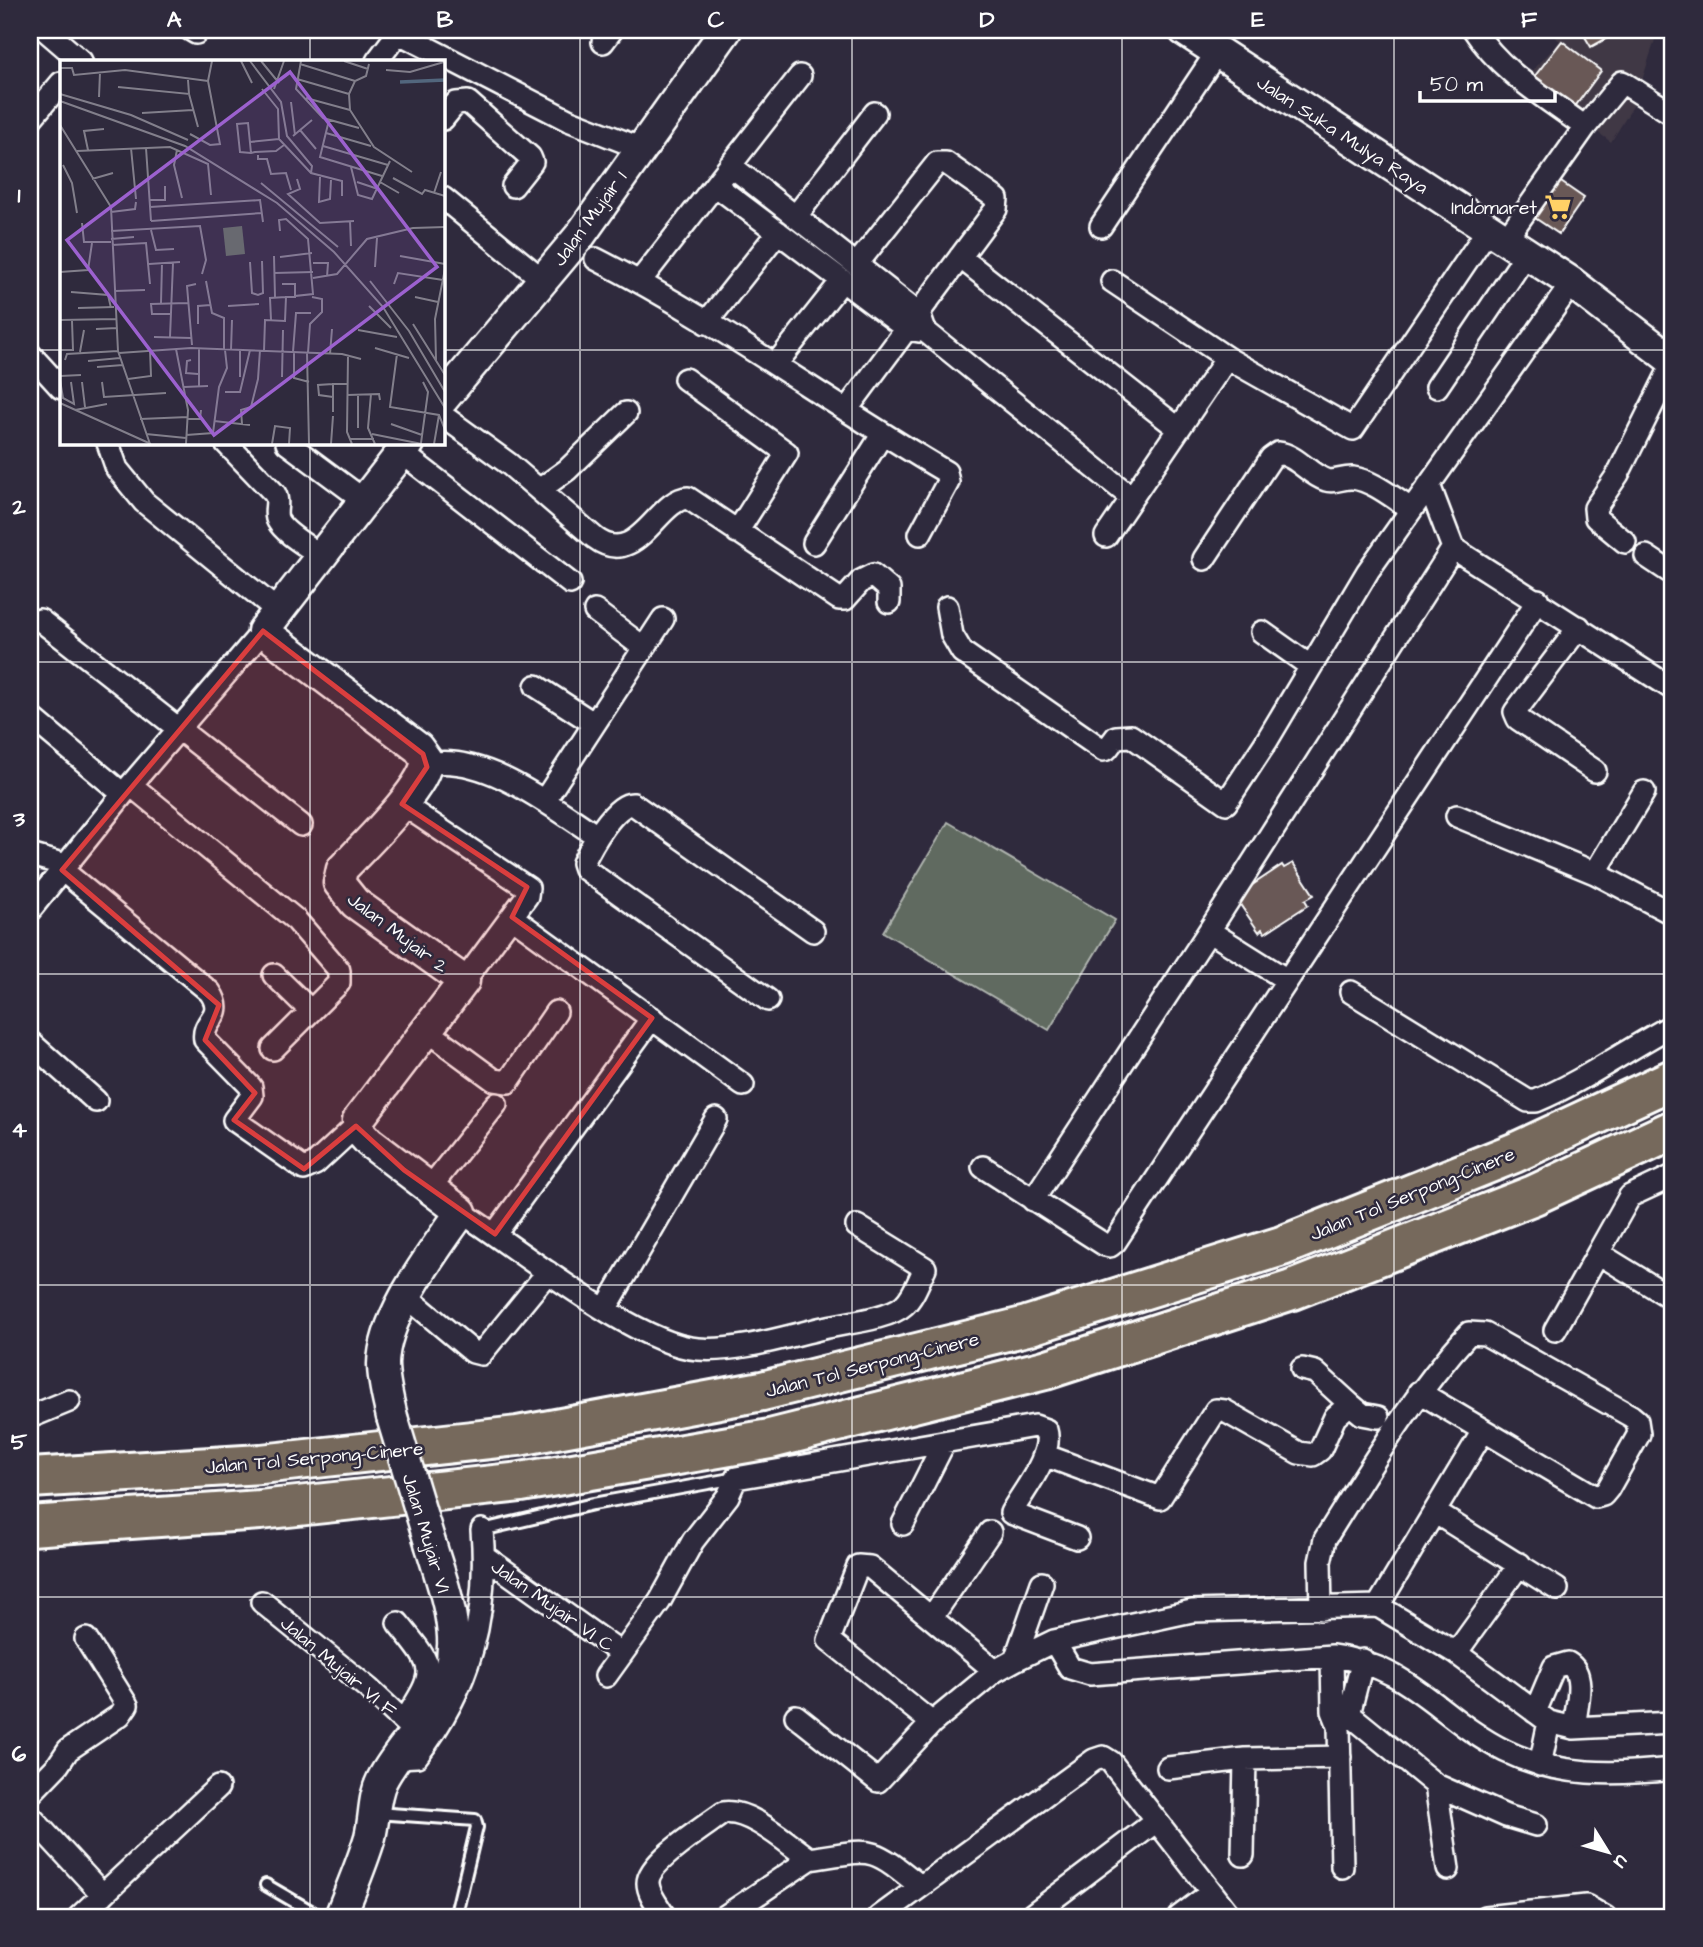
<svg xmlns="http://www.w3.org/2000/svg" width="1703" height="1947" font-family="'Architects Daughter',sans-serif">
	<rect width="100%" height="100%" fill="#2f2a3d"/>
	<filter id="ink" filterUnits="userSpaceOnUse"><feTurbulence type="fractalNoise" baseFrequency=".0143" numOctaves="2"/><feDisplacementMap in="SourceGraphic" scale="14" xChannelSelector="R" yChannelSelector="G"/><feConvolveMatrix kernelMatrix="1 2 1 2 8 2 1 2 1" color-interpolation-filters="sRGB"/></filter>
	<g filter="url(#ink)">
		<!-- built -->
		<path fill="#403845" d="M1546,30H1658L1635,103L1611,142L1525,79L1560,41Z"/>
		<!-- green -->
		<path fill="#606b60" stroke="#b0b5b0" stroke-width="2" d="M948,822L1115,920L1049,1030L883,932Z"/>
		<!-- building -->
		<path fill="#695857" stroke="#fff" stroke-width="2" d="M1581,30H1622L1591,47Z
			M1562,41L1601,71L1571,112L1531,81Z
			M1558,180L1584,198L1559,234L1532,216Z
			M1293,863L1314,895L1305,900L1308,905L1265,933L1262,929L1259,932L1237,900L1239,894L1282,865L1284,868Z"/>
		<g fill="none" stroke-linecap="round" stroke-linejoin="round">
			<!-- lane casing -->
			<g stroke="#fff" stroke-width="16">
				<path id="lane" d="M482,1530L593,1504L736,1478
					M376,1813L475,1820L477,1827L456,1914
					M266,1885L321,1917"/>
			</g>
			<!-- street casing -->
			<g stroke="#fff" stroke-width="26">
				<path id="street" d="M45,30L81,61
					M191,30L196,33
					M393,30L568,120L640,148
					M1474,30C1502,73 1545,97 1585,127
					M603,42L612,30
					M377,61L398,33
					M443,119L456,103L468,102L530,157L532,162L513,186
					M30,120L61,83
					M730,165L919,314L925,331L1132,498
					M715,185L907,329L919,331
					M443,198L543,280
					M796,216L875,113
					M1101,226L1217,52
					M1506,239L1585,127L1622,82L1673,114
					M960,257L1179,429
					M596,259C718,321 828,403 946,472L948,482L920,534
					M640,281L800,76
					M1112,281L1227,358L1353,429L1489,228
					M706,323L778,232
					M30,354L61,388
					M776,364L841,282
					M685,379L787,453L737,532
					M1437,387L1527,253
					M847,409L996,209L997,199L946,163H937L857,264
					M443,416L509,464L595,538C637,570 658,498 688,498L839,599H845L861,581L873,575L889,589V602
					M108,443L117,469L144,502L279,612
					M226,443L275,494C280,503 273,512 278,521C286,535 310,547 322,557
					M287,443L365,501
					M401,452L570,583
					M1429,485L1453,548
					M539,490L567,470L626,413
					M1106,536L1227,358
					M1625,542L1596,518L1595,508L1618,474L1673,363
					M814,543L882,435
					M1453,548L1673,689
					M1646,556L1673,574
					M1204,559L1271,458L1278,453C1297,455 1309,475 1326,480C1335,483 1343,477 1353,478C1374,481 1393,498 1411,509
					M947,607L952,635L962,652L1103,750L1107,749L1116,737L1131,736L1226,803L1266,742L1368,571L1572,283
					M595,611L644,648
					M40,620L301,825
					M1579,627L1515,712L1518,719L1595,771
					M1262,632L1310,666
					M536,686L593,723
					M30,716L123,794
					M428,764C485,753 551,806 597,836
					M132,786L296,920L339,970V983L273,1049
					M544,801L663,619
					M402,804L528,888L527,896L464,981
					M1457,816L1595,873L1673,914
					M30,855L66,865
					M62,870L210,992C227,1017 201,1019 205,1040L251,1087L252,1096L234,1120L304,1169L315,1164L357,1125
					M1595,873L1644,792
					M30,910L123,794L263,631
					M512,917L743,1085
					M1209,931L1287,980
					M274,975L311,1011
					M1351,992L1528,1101H1536C1584,1081 1626,1050 1673,1025
					M768,1000L585,869L583,863C590,848 615,802 633,804L813,931
					M426,1030L494,1080L508,1082L556,1012
					M30,1042L96,1101
					M983,1167L1105,1245L1110,1246L1115,1242L1538,600
					M1673,1176L1630,1196L1598,1253L1673,1299
					M429,1189L496,1104
					M1033,1200L1209,931L1453,548
					M461,1212C516,1247 636,1345 698,1349C738,1352 784,1337 823,1328C844,1323 889,1319 904,1305C914,1296 919,1280 925,1268L857,1226
					M495,1234L652,1018
					M406,1296L473,1352L481,1354L548,1272
					M606,1308L716,1119
					M1555,1330L1598,1253
					M1302,1369L1315,1372L1350,1404
					M30,1417L69,1401
					M1044,1455L1160,1498L1216,1410L1225,1411L1299,1453L1313,1455L1320,1450L1335,1417L1350,1404L1362,1414L1378,1417
					M1436,1513L1557,1589
					M903,1524L944,1443
					M484,1556L622,1654
					M262,1602L369,1689L415,1732
					M1378,1606L1483,1431
					M1321,1609L1320,1562L1325,1539C1370,1467 1412,1396 1469,1333L1485,1334L1631,1416L1637,1421L1639,1434L1608,1489L1603,1495L1596,1497L1419,1392
					M932,1617L990,1532
					M398,1623C437,1671 437,1669 404,1722
					M1054,1641L1070,1668L1090,1674L1332,1656C1411,1665 1440,1719 1505,1751C1558,1777 1615,1775 1673,1769
					M1456,1653L1520,1564
					M1332,1656L1333,1711L1339,1726L1342,1867
					M1015,1660L1042,1583
					M606,1676L660,1601L693,1541L728,1496L736,1478L1035,1426L1046,1430C1054,1455 1023,1491 1011,1513L1077,1538
					M1333,1711L1349,1714L1436,1785L1506,1816L1536,1825
					M1535,1712L1554,1667L1568,1663C1587,1674 1576,1708 1574,1728
					M796,1716L878,1781L932,1723L995,1671L1015,1660L1054,1641L1192,1611L1378,1606L1456,1653L1549,1722L1574,1728L1673,1723
					M932,1723L829,1640L858,1566L870,1567L995,1671
					M1341,1723L1349,1714L1363,1660
					M398,1757L417,1756C470,1688 489,1616 482,1530
					M1540,1765L1549,1722
					M1168,1768L1245,1759L1340,1757
					M1436,1785L1448,1869
					M30,1794L58,1765L68,1750L120,1715L127,1705L86,1639
					M30,1816L103,1895
					M1243,1855L1245,1759
					M79,1917L218,1787
					M665,1917C659,1907 648,1894 648,1883C647,1862 706,1826 723,1813C749,1808 788,1844 810,1859C875,1849 869,1845 920,1886
					M724,1917L810,1859
					M879,1917L1094,1760L1103,1757L1111,1762L1231,1917
					M1029,1917L1155,1822
					M1179,1917L1211,1893
					M1485,1917L1586,1906L1605,1917"/>
			</g>
			<!-- secondary casing -->
			<g stroke="#fff" stroke-width="35">
				<path id="secondary" d="M1184,30L1572,283L1673,361
					M443,399L579,237L726,30
					M392,1417C388,1399 383,1381 383,1364C384,1314 434,1252 461,1212L369,1142L360,1132L358,1120L464,981L355,903L339,883L342,869C359,851 432,781 426,759L418,748L263,631L409,443
					M340,1917C350,1891 362,1864 370,1837C375,1817 373,1798 382,1780C397,1751 422,1728 438,1701C468,1649 447,1598 431,1546"/>
			</g>
			<!-- highway casing -->
			<g stroke="#fff" stroke-width="44">
				<path id="highway" d="M30,1478L261,1464L518,1436L762,1391L1027,1326L1282,1246L1514,1153L1673,1079
					M30,1526L260,1510L521,1482L770,1439L1045,1370L1292,1290L1534,1195L1673,1130"/>
			</g>
			<!-- lane -->
			<use href="#lane" stroke="#2f2a3d" stroke-width="10"/>
			<!-- street -->
			<use href="#street" stroke="#2f2a3d" stroke-width="21"/>
			<!-- secondary -->
			<use href="#secondary" stroke="#2f2a3d" stroke-width="30"/>
			<!-- highway -->
			<use href="#highway" stroke="#76695c" stroke-width="38"/>
			<!-- secondary-bridge casing -->
			<g stroke="#fff" stroke-width="35" stroke-linecap="butt">
				<path id="secondary-bridge" d="M392,1417L431,1546"/>
			</g>
			<!-- secondary-bridge -->
			<use href="#secondary-bridge" stroke="#2f2a3d" stroke-width="30"/>
		</g>
	</g>
	<!-- marked area -->
	<path fill="#da3e3e" fill-opacity="0.2" stroke="#da3e3e" stroke-width="5" stroke-linejoin="round" d="M263,631L423,754L427,767L402,804L527,887L512,917L652,1018L495,1234L404,1170L356,1126L304,1169L234,1120L255,1093L205,1040L219,1005L62,870Z"/>
	<!-- grid -->
	<path fill="none" stroke="#fff" stroke-width="2" stroke-opacity="0.55" d="M310,30V61M580,30V1917M852,30V1917M1122,30V1917M1394,30V1917M30,350H61M443,350H1673M310,443V1917M30,662H1673M30,974H1673M30,1285H1673M30,1597H1673"/>
	<!-- icons -->
	<defs>
		<g id="supermarket-bare" transform="scale(2.1)"><path d="M-6-5.5h2.5l.6 2H6L4.5 2H-2.5L-4.4-4H-6ZM-1.5 3.2a1.3 1.3 0 1 0 .1 0ZM3 3.2a1.3 1.3 0 1 0 .1 0Z" fill="#ffd166" stroke="#2f2a3d" stroke-width="2.5" paint-order="stroke"/></g>
	</defs>
	<g fill-rule="evenodd">
		<use href="#supermarket-bare" x="1558" y="207"/>
	</g>
	<g text-anchor="middle" stroke-width="5" stroke-linejoin="round" paint-order="stroke">
		<!-- street labels -->
		<g font-size="19" fill="#fff" stroke="#2f2a3d">
			<text transform="translate(1343 134) rotate(33)" y="7">Jalan Suka Mulya Raya</text>
			<text transform="translate(589 218) rotate(-54)" y="7">Jalan Mujair 1</text>
			<text transform="translate(398 932) rotate(37)" y="7">Jalan Mujair 2</text>
			<text transform="translate(1412 1193) rotate(-22)" y="7">Jalan Tol Serpong–Cinere</text>
			<text transform="translate(872 1364) rotate(-14)" y="7">Jalan Tol Serpong–Cinere</text>
			<text transform="translate(314 1457) rotate(-5)" y="7">Jalan Tol Serpong–Cinere</text>
			<text transform="translate(427 1533) rotate(73)" y="7">Jalan Mujair VI</text>
			<text transform="translate(553 1605) rotate(35)" y="7">Jalan Mujair VI C</text>
			<text transform="translate(339 1666) rotate(40)" y="7">Jalan Mujair VI F</text>
		</g>
		<!-- poi labels -->
		<g font-size="19" fill="#fff" stroke="#2f2a3d" text-anchor="end">
			<text x="1537" y="214">Indomaret</text>
		</g>
	</g>
	<!-- overview -->
	<g transform="translate(60 60)">
		<rect width="385" height="385" fill="#2f2a3d"/>
		<path d="M182,166L185,194L166,196L163,168Z" fill="#606b60"/>
		<path fill="none" stroke="#52667d" stroke-width="3.5" d="M340,22L385,20"/>
		<path fill="none" stroke="#827f8b" stroke-width="2" d="M181,1L192,23M190,1L221,42L227,76L252,106L251,113M201,1L219,23M241,1L236,29L263,58L299,68M284,1L308,9M240,4L295,21M309,4L306,16L295,21L289,34L290,50L314,87L352,112M0,8H12L14,15L65,10L148,21M326,10L350,12L384,2M237,19L289,34M58,27L129,34L128,20M202,29L218,49L219,79L251,113L282,121V136M214,29L224,1M0,34L71,55L128,80M129,34L138,67M39,37L40,12M246,38L290,50M0,41L125,86L217,143L274,192L323,247L385,348M231,42L235,75M82,53L133,50M269,60L260,97L322,116M0,65L51,147L58,291L90,384M240,70L256,89M266,73L311,86M130,74L150,85L160,84L148,21L152,1M233,76L252,60M190,82L219,79M263,86L328,105M71,88L76,139M86,88L91,161M28,90L24,71L44,69M117,90L114,105L122,138M17,91L110,87L148,104L151,135M191,93L188,63L177,64L180,92L191,93L195,92L216,91L224,85M198,95V99H207L211,114L226,113L231,130M3,105L12,123L17,153M291,107L298,135L312,139L330,101M260,117L259,142L270,139L271,120M333,118L362,134L365,130L385,136M32,119L53,113M237,119L240,129L228,134L260,163L294,161M297,122L318,129M320,122L339,133M201,123L278,187M374,133L381,112M90,140H105V126M90,147L200,140L203,162M51,152L75,149L76,142M91,161L202,153M290,161L291,186M22,163L24,182H51M91,170L96,190L114,189M51,171L140,166L146,200L142,214M51,179L74,177M52,185L86,183L90,224M214,196L215,237M340,196L385,204M220,197L252,193M190,202L192,233L198,235L203,233L202,201M253,203H268L267,217M89,204L120,202M315,207L317,178M0,212L28,210L32,183M214,213L253,212M253,218L277,214L307,179L353,168L385,167M146,221L152,253L164,258V290M310,221L349,271L385,332M222,224H235V238M334,224L338,213L383,220M55,231L85,230M11,232L48,235L51,248M355,237L378,242M101,243L102,203M168,246L199,244M309,246L331,268M18,248L54,247M110,254H92L91,244L128,243M0,260L56,259M211,260L210,238L226,237M138,264V246L151,245M353,264L385,315M36,269L57,268M298,270L337,277M94,277L131,278M110,277L113,203M132,285L127,226L136,224M315,288L349,298M116,289L128,350L126,384M0,290H13L12,261M171,290L172,260M180,290V317M204,291L205,260L225,261L226,237L253,234L248,179L226,159L219,160L220,171M20,292L24,270M233,292L236,253H251M59,293L131,288L282,294L301,299M234,293V318L249,322M247,293L249,384M248,293L250,264L262,252V239L252,237M270,294L272,269M337,294L330,347L379,355L385,370M288,295L287,372L292,384M5,300L7,294L58,291M131,300L127,301L126,313L138,314M376,300L375,259L385,209M28,301L60,298M37,307L63,305M0,316L21,315M222,317L223,270M68,319L91,316L90,290M0,320L3,338L14,344L11,322M22,322L25,347M42,322L44,337L106,333M273,324L258,325L259,335L273,337M124,327L148,326M139,327V289M165,332H180L190,290M311,334L308,368L315,384M287,335L319,334L320,340M0,343L91,384M15,350L47,344M273,352V324H287M80,359L128,357M128,359H140L141,350M154,361L190,365M182,364L181,350L191,347L198,319L200,290M331,364L362,375M298,368V334M86,374L126,378M312,374L362,384M126,375L153,373L159,327L167,308L165,290M290,379H314M361,383L368,332L363,322M212,384L215,366L230,368L229,384M271,384L273,356M374,384L379,355"/>
		<path fill="#9c61cf" fill-opacity="0.15" stroke="#9c61cf" stroke-width="3.5" d="M230,12L377,207L154,375L7,180Z"/>
		<rect width="385" height="385" fill="none" stroke="#fff" stroke-width="3.5"/>
	</g>
	<!-- margin -->
	<rect width="1703" height="1947" fill="none" stroke="#2f2a3d" stroke-width="77"/>
	<!-- north arrow -->
	<g transform="translate(1608 1852) rotate(127)" stroke="#2f2a3d" stroke-width="5" paint-order="stroke">
	<path d="M0-5L12 26L0 18L-12 26Z" fill="#ffffff"/>
	<text y="-10" font-size="19" font-weight="bold" text-anchor="middle" fill="#ffffff">U</text>
	</g>
	<!-- scale -->
	<path d="M1420 91v10h135v-10" fill="none" stroke="#ffffff" stroke-width="3.5"/>
	<text x="1430" y="91" font-size="21" fill="#ffffff" stroke="#2f2a3d" stroke-width="5" paint-order="stroke">50 m</text>
	<rect x="38" y="38" width="1626" height="1871" fill="none" stroke="#fff" stroke-width="2.5"/>
	<g font-size="23" text-anchor="middle" font-weight="bold" fill="#fff">
		<text x="174" y="27">A</text>
		<text x="445" y="27">B</text>
		<text x="716" y="27">C</text>
		<text x="987" y="27">D</text>
		<text x="1258" y="27">E</text>
		<text x="1529" y="27">F</text>
		<text x="19" y="202">1</text>
		<text x="19" y="514">2</text>
		<text x="19" y="826">3</text>
		<text x="19" y="1137">4</text>
		<text x="19" y="1449">5</text>
		<text x="19" y="1761">6</text>
	</g>
</svg>
